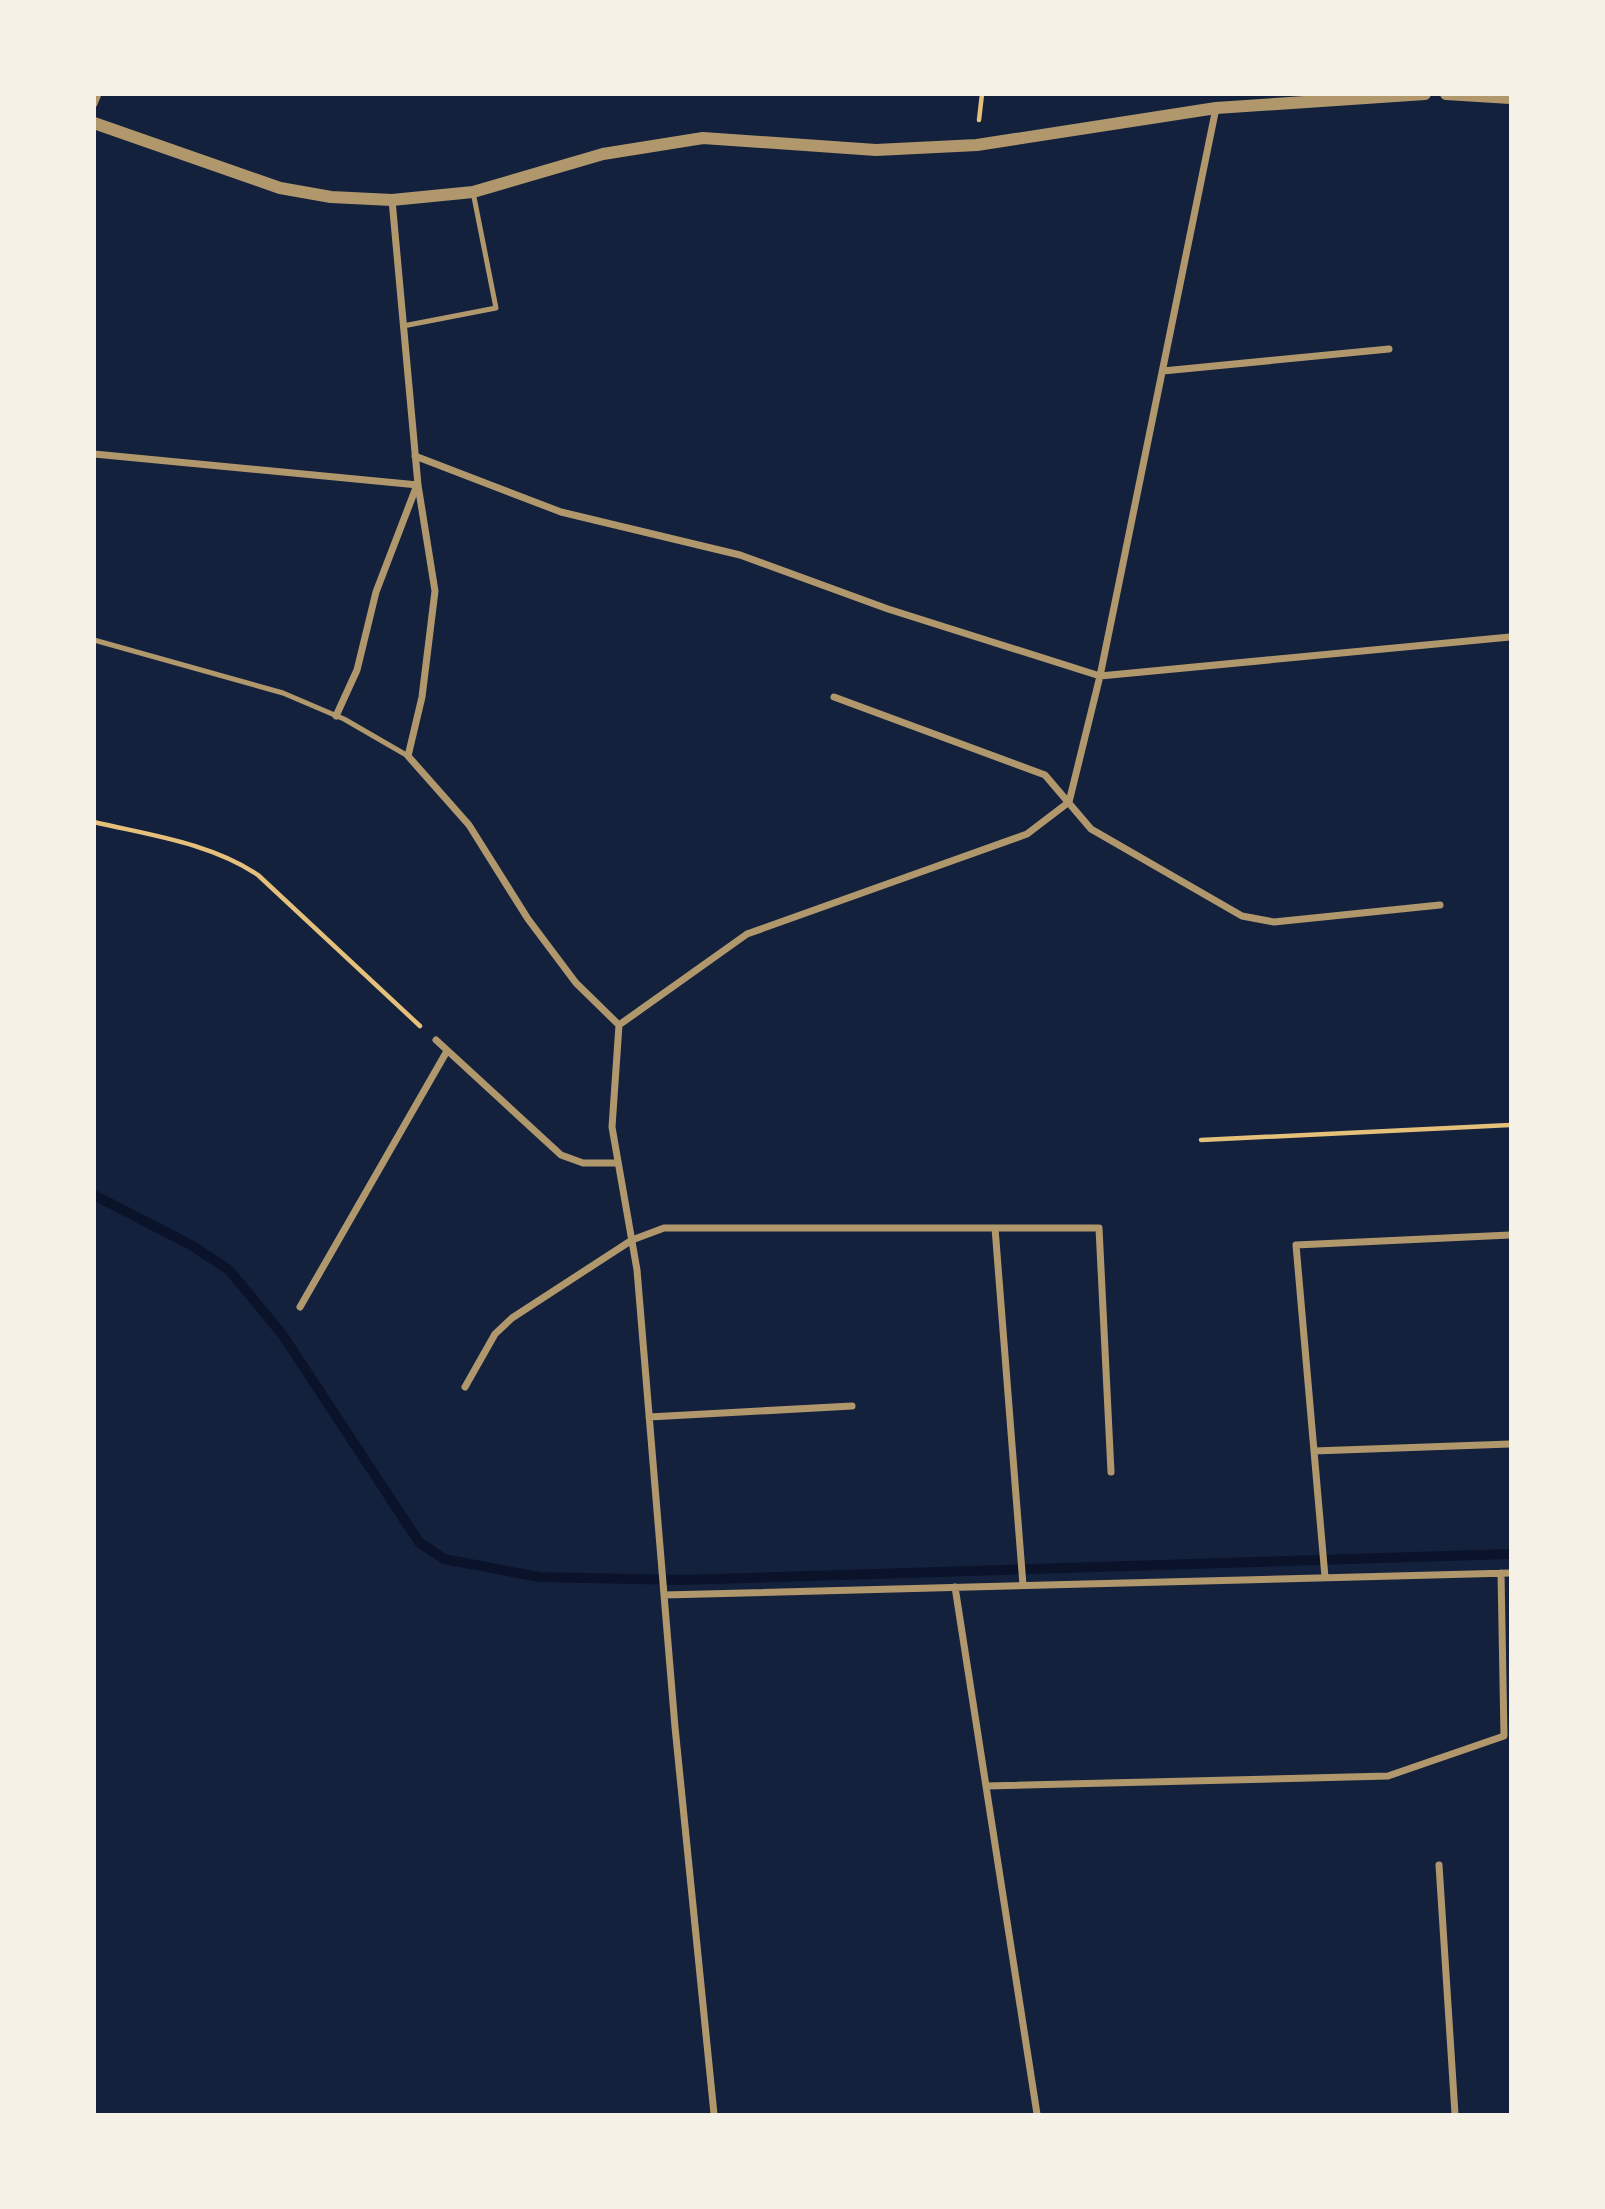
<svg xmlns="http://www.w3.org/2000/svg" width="1605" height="2209" font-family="'Varela Round',sans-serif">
	<rect width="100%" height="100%" fill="#14213d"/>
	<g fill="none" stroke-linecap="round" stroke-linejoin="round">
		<!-- stream -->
		<path stroke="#0b132b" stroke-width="10" d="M94,1195L191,1245L229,1270L282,1334L419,1542L444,1559L539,1577L681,1580L1510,1554"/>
		<!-- path -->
		<path stroke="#e5c07b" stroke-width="4.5" d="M979,120L982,94
			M94,822C149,835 211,843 258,875L420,1026
			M1201,1140L1510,1125"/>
		<!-- service -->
		<path stroke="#b1986c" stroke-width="5" d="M403,326L496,308L473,192
			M94,640L283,693L344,719L408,756"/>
		<!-- minor -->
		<path stroke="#b1986c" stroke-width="7" d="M94,104L98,94
			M392,200L418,485L435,591L422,697L408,756L469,825L528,919L576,983L619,1025L612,1127L637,1270L675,1727L714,2114
			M1163,371L1389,349
			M94,454L418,485
			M415,456L561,512L740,555L888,609L1100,676L1510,637
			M834,697L1045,775L1091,829L1242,916L1274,922L1440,905
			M336,716L357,670L376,592L417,485
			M619,1025L747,934L1027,834L1069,802L1100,676L1216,108
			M436,1040L561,1155L583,1163H618
			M995,1228L1023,1585
			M300,1307L447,1051
			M465,1387L495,1334L512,1318L632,1240L664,1228H1099L1111,1472
			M649,1417L852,1406
			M1314,1451L1510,1444
			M1325,1577L1296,1245L1510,1235
			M955,1587L1037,2114
			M664,1595L1510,1573
			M986,1786L1388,1776L1504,1736L1501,1573
			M1439,1865L1455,2114"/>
		<!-- tertiary -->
		<path stroke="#b1986c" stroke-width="12" d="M1446,94L1510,98
			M94,123L280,188L331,197L392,200L473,192L603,154L703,138L876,150L977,145L1216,108L1425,94"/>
	</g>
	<!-- border -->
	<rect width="1605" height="2209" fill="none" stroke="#f6f1e7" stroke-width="192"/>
</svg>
